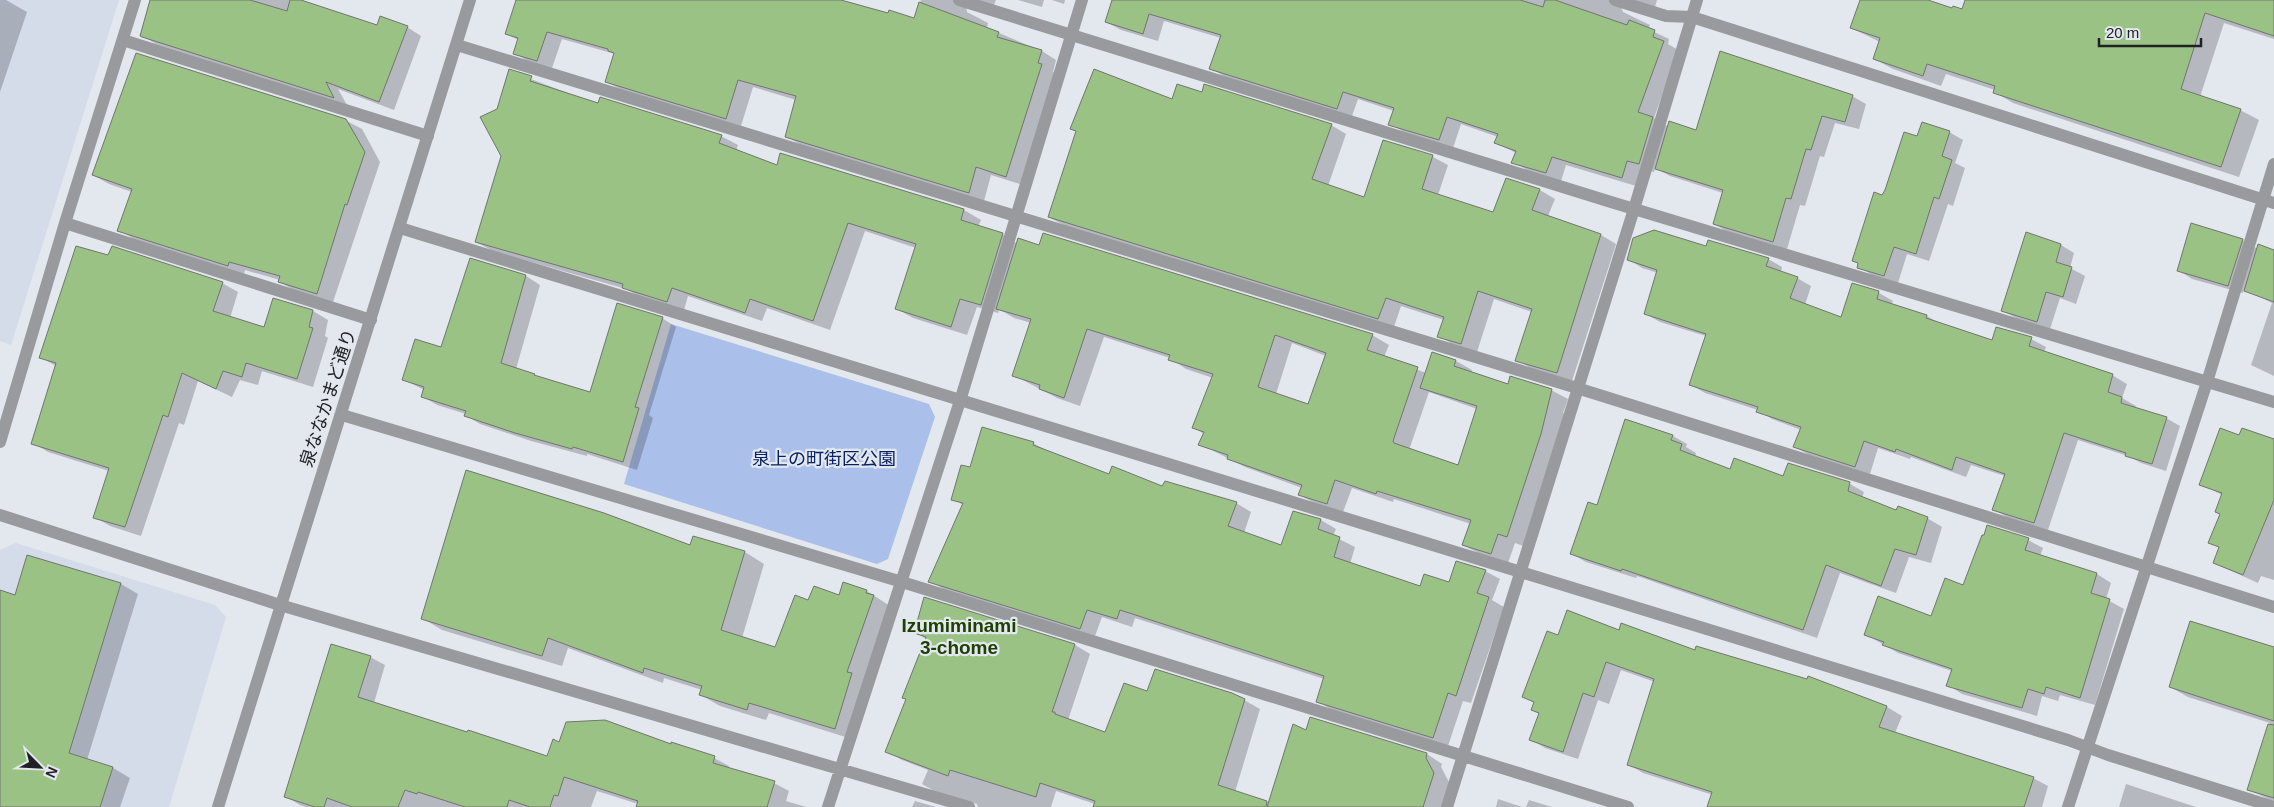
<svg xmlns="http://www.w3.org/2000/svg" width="2274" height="807" font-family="Arial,'Noto Sans JP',sans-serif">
	<rect width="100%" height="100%" fill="#e3e7ee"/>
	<!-- built -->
	<path fill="#d4dbe9" d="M0,0H119L11,345L0,341Z
		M16,543L215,605L226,617L169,807H0V550Z"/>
	<!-- green -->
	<path fill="#aac0ea" d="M671,324L929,404L935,417L888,559L877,564L624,484Z"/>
	<!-- shadow -->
	<path fill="#0003" fill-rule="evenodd" d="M0,0H6L27,12L0,92Z
		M150,0H297L377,26L407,27L421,36L394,110L338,89L347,105L156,44L141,35Z
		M518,0H837L915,20L921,0H972L966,6L967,12L988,23L987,28L1042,51L1056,60L1053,72L1056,74L1020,184L991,175L984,201L801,145L786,136L796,100L753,87L741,126L621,90L606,81L615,54L562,39L552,68L529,62L515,53L518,40L507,34Z
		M974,0H996L994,5Z
		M1018,0H1044L1042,7Z
		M1052,0H1065L1064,4Z
		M1113,0H1629L1621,7L1623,12L1650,25L1648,29L1669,39L1668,44L1678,50L1654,118L1669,127L1697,131L1852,96L1866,104L1859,129L1835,123L1824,157L1820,156L1805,206L1800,205L1787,249L1728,232L1714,224L1723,193L1670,176L1655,168L1654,172L1641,168L1636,186L1566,165L1561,181L1527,170L1513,162L1516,153L1496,143L1498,137L1461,124L1453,148L1404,132L1390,124L1394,111L1358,99L1352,116L1225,77L1211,68L1221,38L1164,21L1158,41L1121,30L1106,22Z
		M1630,0H1657L1655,7Z
		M1861,0H1925L1953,10L1963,11L1966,0H2274V39L2224,23L2200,97L2240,110L2259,120L2239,177L2013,103L1995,92V90L1946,74L1941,86L1893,69L1874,59L1880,42L1851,28Z
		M510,71L599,105L721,136L738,145L736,151L778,166L781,154L964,210L981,220L978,227L1002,234L1018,244L1372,335L1389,345L1384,357L1426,373L1433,354L1456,361L1472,370L1471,373L1509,385L1551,390L1568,399L1563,413L1566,414L1523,546L1515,543L1508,563L1480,554L1463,545L1471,524L1394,499L1393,502L1352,488L1343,512L1316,504L1300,495L1302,488L1245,467L1200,444L1204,434L1193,427L1213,378L1186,369L1170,358L1104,337L1080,406L1057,398L1013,375L1031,323L1014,318L999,309L998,313L977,307L967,335L913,318L897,309L916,248L865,231L830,330L767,308L762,321L688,296L684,310L640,297L626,289L493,251L476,242L502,156L498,110ZM1292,343L1326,356L1308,405L1276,394ZM1429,392L1477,409L1458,466L1409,450Z
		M1173,100L1331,125L1346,134L1328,186L1365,199L1384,141L1433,157L1448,165L1438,195L1494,214L1540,190L1555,199L1548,216L1601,235L1616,244L1572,381L1532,369L1517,360L1532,312L1494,299L1477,352L1454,345L1439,336L1444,320L1401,306L1394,327L1065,226L1049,217Z
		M345,120L362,129L380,162L333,302L295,291L280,282V280L245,270L244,274L134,239L119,230L132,192L109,184L93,175Z
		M1949,132L1963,140L1955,163L1965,168L1953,206L1948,204L1929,261L1907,254L1898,283L1872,275L1859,267V264L1853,261L1883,197L1918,138Z
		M2027,234L2061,245L2074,253L2070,268L2085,276L2076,304L2060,298L2050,329L2016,318L2003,311Z
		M2242,240L2258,249L2274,252V376L2251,365L2272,303L2244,289L2243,293L2192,279L2178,270Z
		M1707,248L1768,259L1782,267L1781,272L1797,278L1811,286L1805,305L1842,318L1853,285L1879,293L1893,301L1891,305L1927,316L1942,325L1993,341L2031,339L2046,347L2044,352L2112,375L2127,384L2122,398L2136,406L2135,409L2166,418L2180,426L2166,471L2141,463L2128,456L2078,440L2048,530L2008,518L1994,509L2005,476L1971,465L1966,477L1911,457L1910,459L1878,448L1870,474L1809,455L1795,447L1801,430L1772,419L1758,410L1705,393L1691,385L1706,336L1660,322L1646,314L1658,273L1642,268L1628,259Z
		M109,257L222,283L238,292L230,318L265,329L313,311L328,320L325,336L328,338L313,387L262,371L258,385L240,380L232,397L198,381L184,425L179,423L141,536L110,526L95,517L109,471L48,452L33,443L56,366L40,357Z
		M471,259L526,276L540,285L516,369L541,379L590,394L662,318L676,327L649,415L653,418L637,470L587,454V456L531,441L480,424L465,415L466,414L437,405L422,396L424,390L403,379L442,349Z
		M1626,421L1673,436L1687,444L1686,447L1696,453L1695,457L1731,470L1784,478L1789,464L1850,484L1864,492L1862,498L1897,512L1927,518L1942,527L1931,563L1909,557L1896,593L1840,573L1817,638L1637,576L1636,578L1586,562L1572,554L1597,507Z
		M2240,437L2274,438V580L2261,576L2258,583L2214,563L2220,548L2210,542L2221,514L2222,495L2201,484Z
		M1033,443L1049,452L1110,476L1236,503L1251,512L1244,533L1282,546L1294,512L1321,520L1336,529L1333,536L1355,547L1350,564L1420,588L1449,584L1485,571L1500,579L1492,600L1504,607L1471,703L1463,701L1448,746L1332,710L1317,701L1324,679L1135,618L1132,627L1102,617L1095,636L945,590L930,581L963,505L953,499L971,469Z
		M694,537L745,552L764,564L742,638L776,649L809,602L867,591L893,608L855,740L769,713L766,720L720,706L701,695L702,690L664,678L663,683L568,648L562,666L442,630L422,618L691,547Z
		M2028,540L2043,548L2040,556L2097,574L2111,583L2106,599L2124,609L2095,705L2060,695L2058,701L2042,696L2037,716L1962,694L1948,685L1952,671L1898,653L1865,634L1932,618L1964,587Z
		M28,556L121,584L138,594L87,760L113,768L130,778L120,807H0V592L16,596Z
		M1620,631L1808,680L1809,678L1887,707L1902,716L1895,733L2033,778L2048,786L2042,807H1708L1713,795L1643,773L1628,764L1655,682L1621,670L1609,704L1598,700L1578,759L1545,748L1530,739L1540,714L1532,710L1535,703L1523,697L1559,636Z
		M915,632L1075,645L1090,654L1068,720L1106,733L1148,693L1244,700L1260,709L1235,792L1270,803L1307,732L1311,719L1427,754L1442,764L1441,767L1449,782L1442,807H1094L1095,804L1056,791L1051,807H978L977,804L938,793L922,784L928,770L902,760L887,751L907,699L926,639Z
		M2274,649V802L2248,789L2270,723L2188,697L2170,687Z
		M370,657L385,665L374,703L468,734L548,757L559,743L671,746L714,758L729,766L728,769L774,783L789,791L786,801L806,807H637L638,804L597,791L591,807H306L300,805L285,796Z
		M2126,784L2196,807H2119Z
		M1498,799L1522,807H1496Z
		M1529,800L1552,807H1526Z
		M915,801L936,807H912Z"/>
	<!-- building -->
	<path fill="#9bc285" stroke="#71756f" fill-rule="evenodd" d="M150,0H250L287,11L290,0H301L377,25L380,16L408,26L379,102L326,82L334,98L142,37L140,36Z
		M516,0H841L888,13L889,10L914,18L919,2L999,32L997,37L1042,50L1038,63L1042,64L1006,177L976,167L969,193L785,137L796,96L738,80L726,119L605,82L614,53L608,51V49L547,32L537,61L513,54L518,38L505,34Z
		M1112,0H1520L1543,7L1545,0H1555L1627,25L1629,20L1655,30L1653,37L1664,41L1638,112L1653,117L1639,164L1627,161L1622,178L1552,157L1546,173L1511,163L1516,151L1494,143L1498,134L1447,117L1439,140L1388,125L1394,108L1343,92L1337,109L1209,69L1221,35L1149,14L1143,34L1105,22Z
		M1860,0H1928L1952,8L1953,6L1962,9L1965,0H2274V36L2205,13L2181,89L2241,109L2221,167L1993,93L1995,86L1927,64L1923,76L1873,59L1880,38L1850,28Z
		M1720,51L1853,95L1845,122L1822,116L1811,150L1806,149L1791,199L1786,198L1773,242L1713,224L1723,190L1655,169L1669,121L1696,130Z
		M136,53L346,119L365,152L347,205L345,204L317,294L278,282L280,276L229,262L228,266L117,231L132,189L92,175Z
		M509,69L532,76L530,81L598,103L600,97L722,135L719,143L777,165L780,153L964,209L961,220L1003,233L981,305L960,299L951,327L895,309L916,244L848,223L813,321L750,299L745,313L672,288L667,302L622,288L623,284L475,242L501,156L480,117L497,109Z
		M1094,69L1172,99L1177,84L1202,92L1204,84L1332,124L1312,179L1364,197L1383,140L1433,155L1422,189L1493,212L1506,178L1540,189L1532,210L1601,234L1557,373L1515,361L1532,309L1478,291L1461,344L1437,337L1444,317L1386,298L1378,319L1048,217L1076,131L1070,129Z
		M1922,122L1950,131L1942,156L1952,160L1939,199L1934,197L1916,254L1894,247L1884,276L1857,268L1858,263L1852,261L1874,192L1882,195L1885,190L1904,132L1917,136Z
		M2191,223L2243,239L2228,286L2177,271Z
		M1654,230L1706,246L1708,240L1769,258L1766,266L1798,277L1790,298L1841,317L1852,283L1879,291L1877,299L1927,315L1926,318L1992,340L1996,327L2032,337L2029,346L2113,374L2108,392L2122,397L2121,403L2167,417L2152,464L2125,456L2126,453L2064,433L2034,523L1992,510L2005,474L1956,457L1952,470L1896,449L1895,452L1864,441L1855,467L1793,447L1801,427L1756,412L1758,407L1689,385L1706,334L1644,314L1657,270L1627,260L1633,238Z
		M2026,232L2061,244L2056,262L2072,267L2063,297L2046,292L2037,322L2001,311Z
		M1043,233L1373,334L1367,350L1418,367L1393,441L1394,443L1458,465L1477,406L1420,388L1432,352L1456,360L1454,366L1508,384L1510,376L1552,389L1541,434L1507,537L1498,534L1491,554L1462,545L1471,520L1377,491L1376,494L1335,480L1327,504L1298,495L1302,485L1227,459L1228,455L1198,445L1204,432L1192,428L1213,374L1168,360L1170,355L1087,329L1064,398L1039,389L1040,385L1012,376L1031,319L996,309L1018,238L1039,245ZM1275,335L1326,353L1308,404L1258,387Z
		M2258,244L2274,250V302L2244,291Z
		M76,246L108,255L112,246L223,282L213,311L264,327L273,298L313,310L309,327L313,328L297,379L246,363L242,377L223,371L216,389L182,373L168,417L163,415L125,527L93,518L109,468L31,444L56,363L39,358Z
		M470,258L526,275L501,363L535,374L534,375L590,392L617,303L663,317L635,407L639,408L623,462L573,447L572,449L515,433L464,416L466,411L421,397L424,387L402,380L415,339L441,347Z
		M1625,419L1673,435L1671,440L1682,444L1680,450L1730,469L1734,458L1783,476L1788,463L1850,482L1848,491L1896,510L1898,506L1928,517L1916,555L1895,549L1881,586L1826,565L1803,630L1622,569L1621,571L1570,554L1588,502L1597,505Z
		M982,427L1034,442L1033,445L1109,474L1112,466L1162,486L1165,481L1237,502L1228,526L1281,545L1293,511L1321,519L1318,529L1340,537L1334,557L1420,586L1424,574L1449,582L1456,561L1486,570L1477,593L1489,597L1456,696L1448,693L1433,738L1316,702L1324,676L1120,610L1117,619L1087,610L1080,629L928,582L963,503L951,500L961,465L970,467Z
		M2220,428L2239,435L2242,428L2274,439V500L2243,575L2213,563L2219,547L2208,543L2220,514L2215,512L2222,493L2199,485Z
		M466,470L604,513L690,545L693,536L745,551L721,630L775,647L795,595L808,600L814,586L839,595L843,582L867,590L866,593L874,595L847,672L852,673L835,729L749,703L747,710L699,695L702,686L644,668L643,673L548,638L542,656L421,619Z
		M1987,525L2029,538L2025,550L2097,573L2091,593L2110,599L2080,698L2046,687L2044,694L2028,689L2022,708L1946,686L1952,669L1882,645L1884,642L1864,635L1878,596L1931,616L1945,578L1963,585L1982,535H1984Z
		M27,555L121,583L69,753L113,767L100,807H0V590L15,595Z
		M924,597L1075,644L1052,712H1055V714L1105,732L1124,683L1147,691L1155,669L1232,693L1245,699L1218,785L1267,801L1266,807H1093L1095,801L1040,783L1036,797L950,770L948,776L885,752L906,699L902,698L926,637L914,633Z
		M1567,610L1619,630L1621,623L1695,650L1696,646L1807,679L1808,676L1887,706L1879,727L2034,777L2024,807H1707L1712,792L1627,765L1654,679L1606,662L1594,697L1583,693L1563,752L1529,740L1539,713L1531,710L1534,702L1522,697L1547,631L1558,635Z
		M2190,621L2274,647V721L2169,687Z
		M331,644L371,656L358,697L467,732L468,730L547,756L553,739L559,742L566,722L605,720L671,744V742L715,756L713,763L775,781L767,807H636L638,801L564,777L558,796L554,795L550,807H530L509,800L507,807H465L418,792L417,794L405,790L398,807H352L327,798L324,807H315L284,797Z
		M1310,717L1427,753L1426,758L1434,773L1423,807H1267L1293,724L1306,730Z
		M2268,724L2274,725V798L2247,790Z"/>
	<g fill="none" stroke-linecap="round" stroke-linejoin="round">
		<!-- minor -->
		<path stroke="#989a9d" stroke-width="12" d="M959,0L1611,202L2274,402
			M1615,0L1666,16L1692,17L1717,25L2274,203
			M123,40L428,136
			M457,45L1577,388L2274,607
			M65,223L371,320
			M400,228L2068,740L2108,755L2274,807
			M342,415L902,582L1628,807
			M0,442L65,223L135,0
			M0,515L280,605L969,807
			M828,807L960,401L1082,0
			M1447,807L1634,209L1697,0
			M2068,807L2207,382L2274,164"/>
		<!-- tertiary -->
		<path stroke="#989a9d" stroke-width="12" d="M218,807L470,0"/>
	</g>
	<g text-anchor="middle" stroke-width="4.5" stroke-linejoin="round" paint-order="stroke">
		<!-- street labels -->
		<g font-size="18" fill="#202124" stroke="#e3e7ee">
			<text transform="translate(328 398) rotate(-72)" y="6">泉ななかまど通り</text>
		</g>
		<!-- park labels -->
		<g font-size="18" fill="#062165" stroke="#e3e7ee">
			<text x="824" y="465">泉上の町街区公園</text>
		</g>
		<!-- neighbourhood labels -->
		<g font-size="19" font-weight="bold" fill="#1d4100" stroke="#e3e7ee">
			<text x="959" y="632">Izumiminami<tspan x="959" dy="22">3-chome</tspan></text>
		</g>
	</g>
	<!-- north arrow -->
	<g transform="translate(40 767) rotate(114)" stroke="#e3e7ee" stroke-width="4" paint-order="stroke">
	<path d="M0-4L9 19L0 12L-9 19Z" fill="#202124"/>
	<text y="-8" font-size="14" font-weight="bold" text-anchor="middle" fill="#202124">N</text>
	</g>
	<!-- scale -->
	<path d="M2099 38v8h102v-8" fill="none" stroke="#202124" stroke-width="2.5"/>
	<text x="2106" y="38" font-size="15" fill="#202124" stroke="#e3e7ee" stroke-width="4" paint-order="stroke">20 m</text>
</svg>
